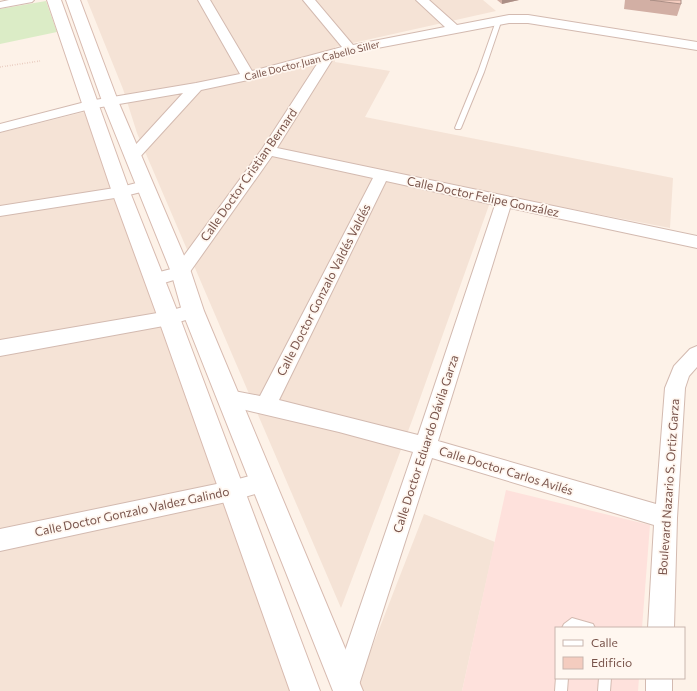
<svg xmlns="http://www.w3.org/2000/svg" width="697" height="691" font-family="Commissioner,sans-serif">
	<rect width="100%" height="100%" fill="#fdf2e8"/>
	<!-- residential -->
	<path fill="#f5e3d6" d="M87,0H483L496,11L335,47V62L390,71L365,117L673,178L670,228L493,194L413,418L341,608L137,133L123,89Z
		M84,112L292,691H0V133Z
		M424,514L495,542L462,691H355Z"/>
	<!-- commercial -->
	<path fill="#fee1dc" d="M506,490L650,525L642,628H556V678H639L638,691H462Z"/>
	<!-- green -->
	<path fill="#dbecc6" d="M46,1L57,32L0,44V9Z"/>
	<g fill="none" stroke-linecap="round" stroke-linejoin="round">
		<!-- lane casing -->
		<g stroke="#d3bab0" stroke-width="2">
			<path id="lane" d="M496,21L501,22L484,72L461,128L460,129H456L455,128L478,72Z
				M572,618L593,624L595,628H562L564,624Z
				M556,677L568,678L567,691H555Z
				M599,678H611L610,691H598Z"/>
		</g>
		<!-- street casing -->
		<g stroke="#d3bab0" stroke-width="2">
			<path id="street" d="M9,0H34L32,2L0,8V2Z
				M198,0H210L252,71L342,47L303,0H315L353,45L445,27L416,0H429L457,25L509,15H528L697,42V50L528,23H509L351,53L334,57L277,148L697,236V248L510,208L438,441L656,504L665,388L674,366L690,349L697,346V367L689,376L685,388L677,518L674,628H648L654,525L432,458L357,691H335L333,686L413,452L339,432L229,406L222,404L219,398L222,392L229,390L260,396L373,178L272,156L187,276L154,286L148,285L145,280L148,275L175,268L262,149L319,61L248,80L201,90L138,159L133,161L128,159L126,156L128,153L183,93L90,109L0,132V124L89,101L196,83L240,74ZM386,181L495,205L418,435L279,400Z
				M144,181L149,182L152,186L149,190L121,197L0,216V206L121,187Z
				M193,304L199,306L202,311L199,316L169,325L0,356V340L169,311Z
				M264,472L272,475L275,482L272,489L231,501L0,551V529L231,481Z
				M646,678H672V691H646Z"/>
		</g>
		<!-- secondary casing -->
		<g stroke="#d8bbb0" stroke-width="2">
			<path id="secondary" d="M47,0H61L130,192L180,318L320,691H290L158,318L112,192Z
				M66,0H80L118,101L191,272L204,311L363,691H333L182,311L171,272L102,101Z"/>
		</g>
		<!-- path -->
		<path stroke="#d9afa1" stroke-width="1.5" stroke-dasharray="0.5 2" stroke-linecap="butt" d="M0,67L40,61"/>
		<!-- lane -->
		<use href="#lane" fill="#fff" fill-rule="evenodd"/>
		<!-- street -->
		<use href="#street" fill="#fff" fill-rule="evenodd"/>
		<!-- secondary -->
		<use href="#secondary" fill="#fff" fill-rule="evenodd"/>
	</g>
	<!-- wall -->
	<path fill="#d2afa4" d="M497,0H519L502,4Z
		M625,0H681V4L677,16L624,9Z"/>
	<!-- shaded-wall -->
	<path fill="#ab8f86" d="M502,0H519L502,4Z"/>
	<!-- building -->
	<path fill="#f4ccbf" stroke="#ab8f86" d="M650,0H681V4Z"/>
	<g text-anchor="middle" stroke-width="3.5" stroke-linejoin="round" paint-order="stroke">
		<!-- far-street labels -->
		<g font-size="10" fill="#79544b" stroke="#fff7f0">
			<text transform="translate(312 60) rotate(-14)" y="4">Calle Doctor Juan Cabello Siller</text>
		</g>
		<!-- street labels -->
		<g font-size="12" fill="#79544b" stroke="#fff7f0">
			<text transform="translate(249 175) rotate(-55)" y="4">Calle Doctor Cristian Bernard</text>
			<text transform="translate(483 197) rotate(12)" y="4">Calle Doctor Felipe González</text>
			<text transform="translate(324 290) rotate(-63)" y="4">Calle Doctor Gonzalo Valdés Valdés</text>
			<text transform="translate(426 444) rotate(-72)" y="4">Calle Doctor Eduardo Dávila Garza</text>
			<text transform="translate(506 471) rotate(17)" y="4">Calle Doctor Carlos Avilés</text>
			<text transform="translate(669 487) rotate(-86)" y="4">Boulevard Nazario S. Ortiz Garza</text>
			<text transform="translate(132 512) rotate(-12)" y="4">Calle Doctor Gonzalo Valdez Galindo</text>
		</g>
	</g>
	<!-- legend -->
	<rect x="555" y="627" width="130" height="52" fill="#fff7f0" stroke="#c9b6ae"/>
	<rect x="563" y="640" width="20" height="6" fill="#ffffff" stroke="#c9b6ae"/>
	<text x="591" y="647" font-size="12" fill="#79544b">Calle</text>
	<rect x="563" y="657" width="20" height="12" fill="#f4ccbf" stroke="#c9b6ae"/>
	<text x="591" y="667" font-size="12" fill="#79544b">Edificio</text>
</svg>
